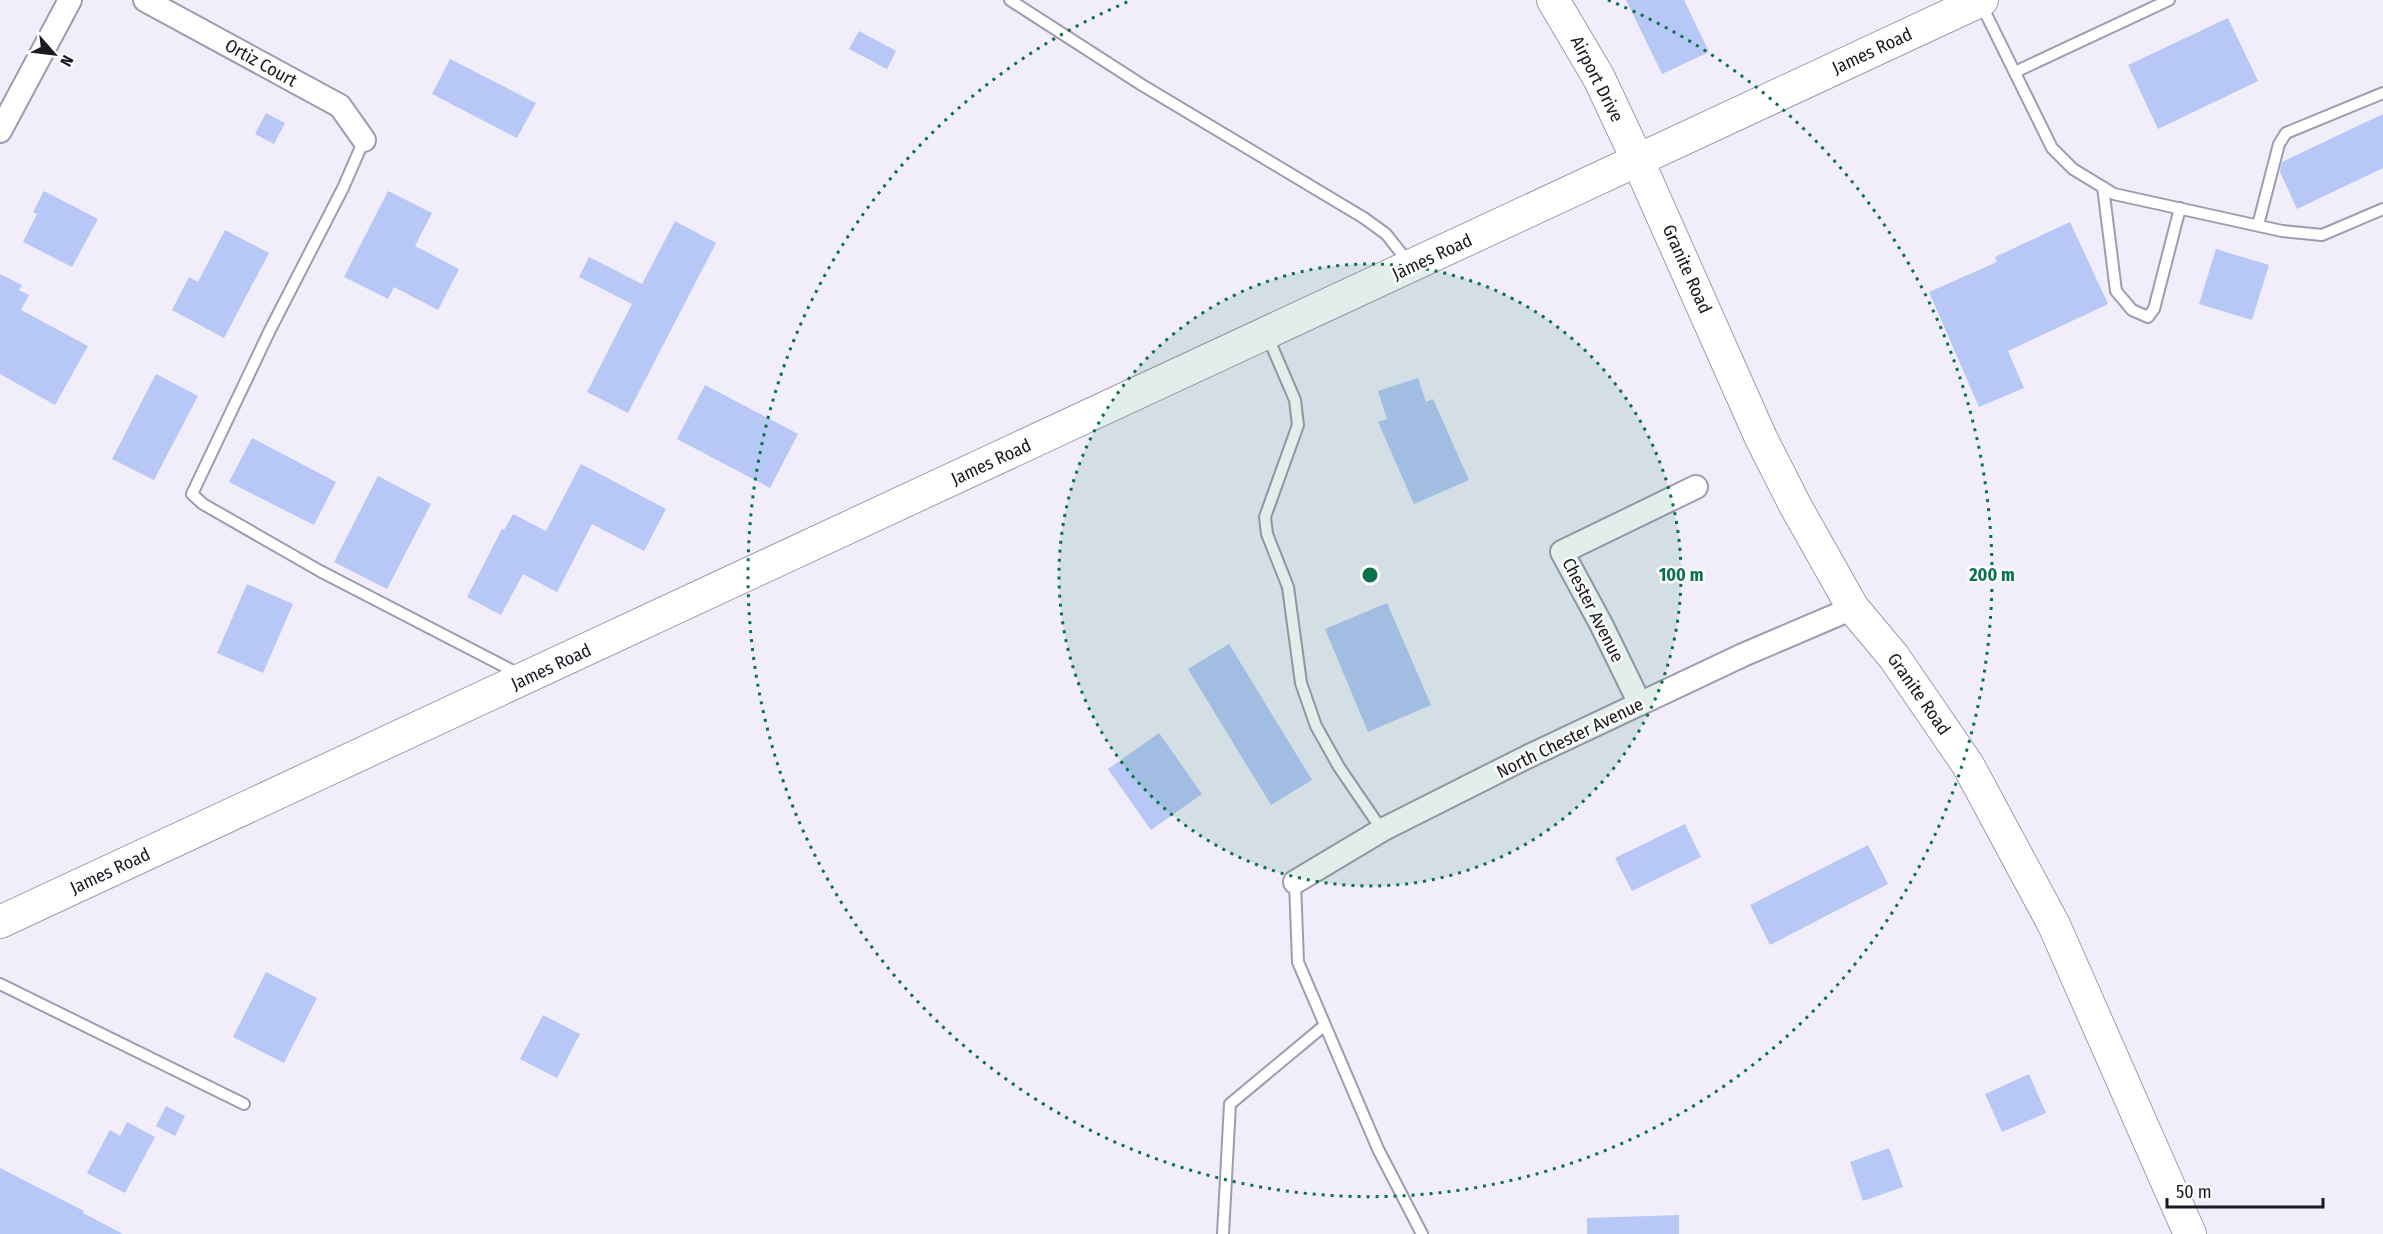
<svg xmlns="http://www.w3.org/2000/svg" width="2383" height="1234" font-family="'Fira Sans Condensed',sans-serif">
	<rect width="100%" height="100%" fill="#f1edfb"/>
	<!-- building -->
	<path fill="#b7c8f6" d="M1626,0H1684L1709,52L1662,74Z
		M2228,18L2258,81L2158,129L2128,65Z
		M859,31L896,51L887,69L849,49Z
		M450,59L536,103L517,138L432,94Z
		M266,113L285,123L274,144L255,134Z
		M2383,114V168L2297,209L2280,172L2282,162Z
		M44,191L98,219L72,267L23,242L37,214L33,212Z
		M388,191L432,213L415,246L459,269L438,310L394,287L388,299L344,277Z
		M675,221L716,243L628,413L587,392L632,304L579,277L589,257L642,284Z
		M2070,222L2108,304L2008,351L2024,388L1979,407L1929,292L1997,262L1995,257Z
		M225,230L269,253L224,338L172,310L189,277L198,282Z
		M2216,249L2269,265L2252,320L2199,304Z
		M0,274L22,285L19,290L29,295L21,310L88,346L55,405L0,374Z
		M156,374L198,396L154,480L112,459Z
		M1418,378L1426,402L1433,399L1469,480L1414,504L1378,422L1387,419L1378,391Z
		M705,385L798,434L770,488L677,439Z
		M252,438L336,482L314,525L229,482Z
		M581,464L666,509L644,551L592,524L557,592L523,574L501,615L467,597L502,529L504,530L513,514L546,531Z
		M378,476L431,504L387,589L334,562Z
		M247,584L293,604L263,673L217,653Z
		M1387,603L1431,705L1368,732L1325,629Z
		M1229,644L1312,780L1271,805L1188,669Z
		M1159,733L1202,794L1151,830L1108,769Z
		M1685,824L1701,857L1632,891L1615,858Z
		M1868,845L1888,884L1770,945L1750,905Z
		M266,972L317,998L284,1063L233,1037Z
		M543,1015L580,1034L557,1078L520,1059Z
		M2029,1074L2046,1113L2002,1132L1985,1094Z
		M166,1106L185,1116L175,1136L156,1126Z
		M127,1122L155,1137L125,1193L87,1173L110,1130L120,1136Z
		M1889,1148L1903,1187L1863,1201L1850,1162Z
		M0,1168L84,1211L83,1213L123,1234H0Z
		M1679,1215V1234H1587V1218Z"/>
	<g fill="none" stroke-linecap="round" stroke-linejoin="round">
		<!-- service casing -->
		<g stroke="#a09bb0" stroke-width="14">
			<path id="service" d="M1010,0L1142,85L1364,218L1386,234L1409,263
				M1981,4L2052,148L2073,169L2114,194L2282,231L2322,235L2383,209
				M2015,72L2169,0
				M364,140L343,188L270,330L192,494L203,504L320,571L519,674
				M2103,187L2116,291L2132,310L2148,317L2154,309L2180,208
				M2258,225L2279,144L2286,133L2383,93
				M1267,335L1295,400L1298,425L1265,517L1267,534L1288,587L1301,683L1316,726L1339,767L1382,830
				M1295,882L1298,962L1378,1149L1422,1234
				M0,984L244,1104
				M1223,1234L1230,1104L1325,1025"/>
		</g>
		<!-- minor casing -->
		<g stroke="#a09bb0" stroke-width="26">
			<path id="minor" d="M145,0L340,106L364,140
				M0,131L70,0
				M1640,704L1601,624L1562,552L1696,487
				M1295,882L1382,830L1527,757L1743,655L1853,608"/>
		</g>
		<!-- secondary casing -->
		<g stroke="#a09bb0" stroke-width="34">
			<path id="secondary" d="M1553,0L1599,78L1638,161L1761,438L1796,507L1853,608L1894,657L1968,765L2054,925L2190,1234
				M0,922L1982,0"/>
		</g>
		<!-- service -->
		<use href="#service" stroke="#fff" stroke-width="10"/>
		<!-- minor -->
		<use href="#minor" stroke="#fff" stroke-width="22"/>
		<!-- secondary -->
		<use href="#secondary" stroke="#fff" stroke-width="32"/>
	</g>
	<!-- distance rings -->
	<circle cx="1370" cy="575" r="311" fill="#09724a" fill-opacity=".12"/>
	<g fill="none" stroke="#09724a" stroke-width="3" stroke-dasharray="3 6">
		<circle cx="1370" cy="575" r="311"/>
		<path d="M1608 0A622 622 0 1 1 1132 0"/>
	</g>
	<g text-anchor="middle" stroke-width="5" stroke-linejoin="round" paint-order="stroke">
		<!-- street labels -->
		<g font-size="18" fill="#1b1921" stroke="#fdfdfd">
			<text transform="translate(1872 51) rotate(-25)" y="6">James Road</text>
			<text transform="translate(261 63) rotate(29)" y="6">Ortiz Court</text>
			<text transform="translate(1597 79) rotate(63)" y="6">Airport Drive</text>
			<text transform="translate(1432 257) rotate(-25)" y="6">James Road</text>
			<text transform="translate(1687 269) rotate(66)" y="6">Granite Road</text>
			<text transform="translate(991 462) rotate(-25)" y="6">James Road</text>
			<text transform="translate(1593 610) rotate(63)" y="6">Chester Avenue</text>
			<text transform="translate(551 667) rotate(-25)" y="6">James Road</text>
			<text transform="translate(1919 694) rotate(55)" y="6">Granite Road</text>
			<text transform="translate(1570 738) rotate(-26)" y="6">North Chester Avenue</text>
			<text transform="translate(110 871) rotate(-25)" y="6">James Road</text>
		</g>
	</g>
	<circle cx="1370" cy="575" r="9" fill="#09724a" stroke="#fdfdfd" stroke-width="3"/>
	<g font-size="18" text-anchor="middle" font-weight="bold" fill="#09724a" stroke="#fdfdfd" stroke-width="5" stroke-linejoin="round" paint-order="stroke">
		<text x="1681" y="581">100 m</text>
		<text x="1992" y="581">200 m</text>
	</g>
	<!-- north arrow -->
	<g transform="translate(54 54) rotate(118)" stroke="#fdfdfd" stroke-width="4.5" paint-order="stroke">
	<path d="M0-4.5L10 22L0 15L-10 22Z" fill="#1b1921"/>
	<text y="-9" font-size="16" font-weight="bold" text-anchor="middle" fill="#1b1921">N</text>
	</g>
	<!-- scale -->
	<path d="M2167 1198v9h156v-9" fill="none" stroke="#1b1921" stroke-width="3"/>
	<text x="2176" y="1198" font-size="18" fill="#1b1921" stroke="#fdfdfd" stroke-width="4.5" paint-order="stroke">50 m</text>
</svg>
